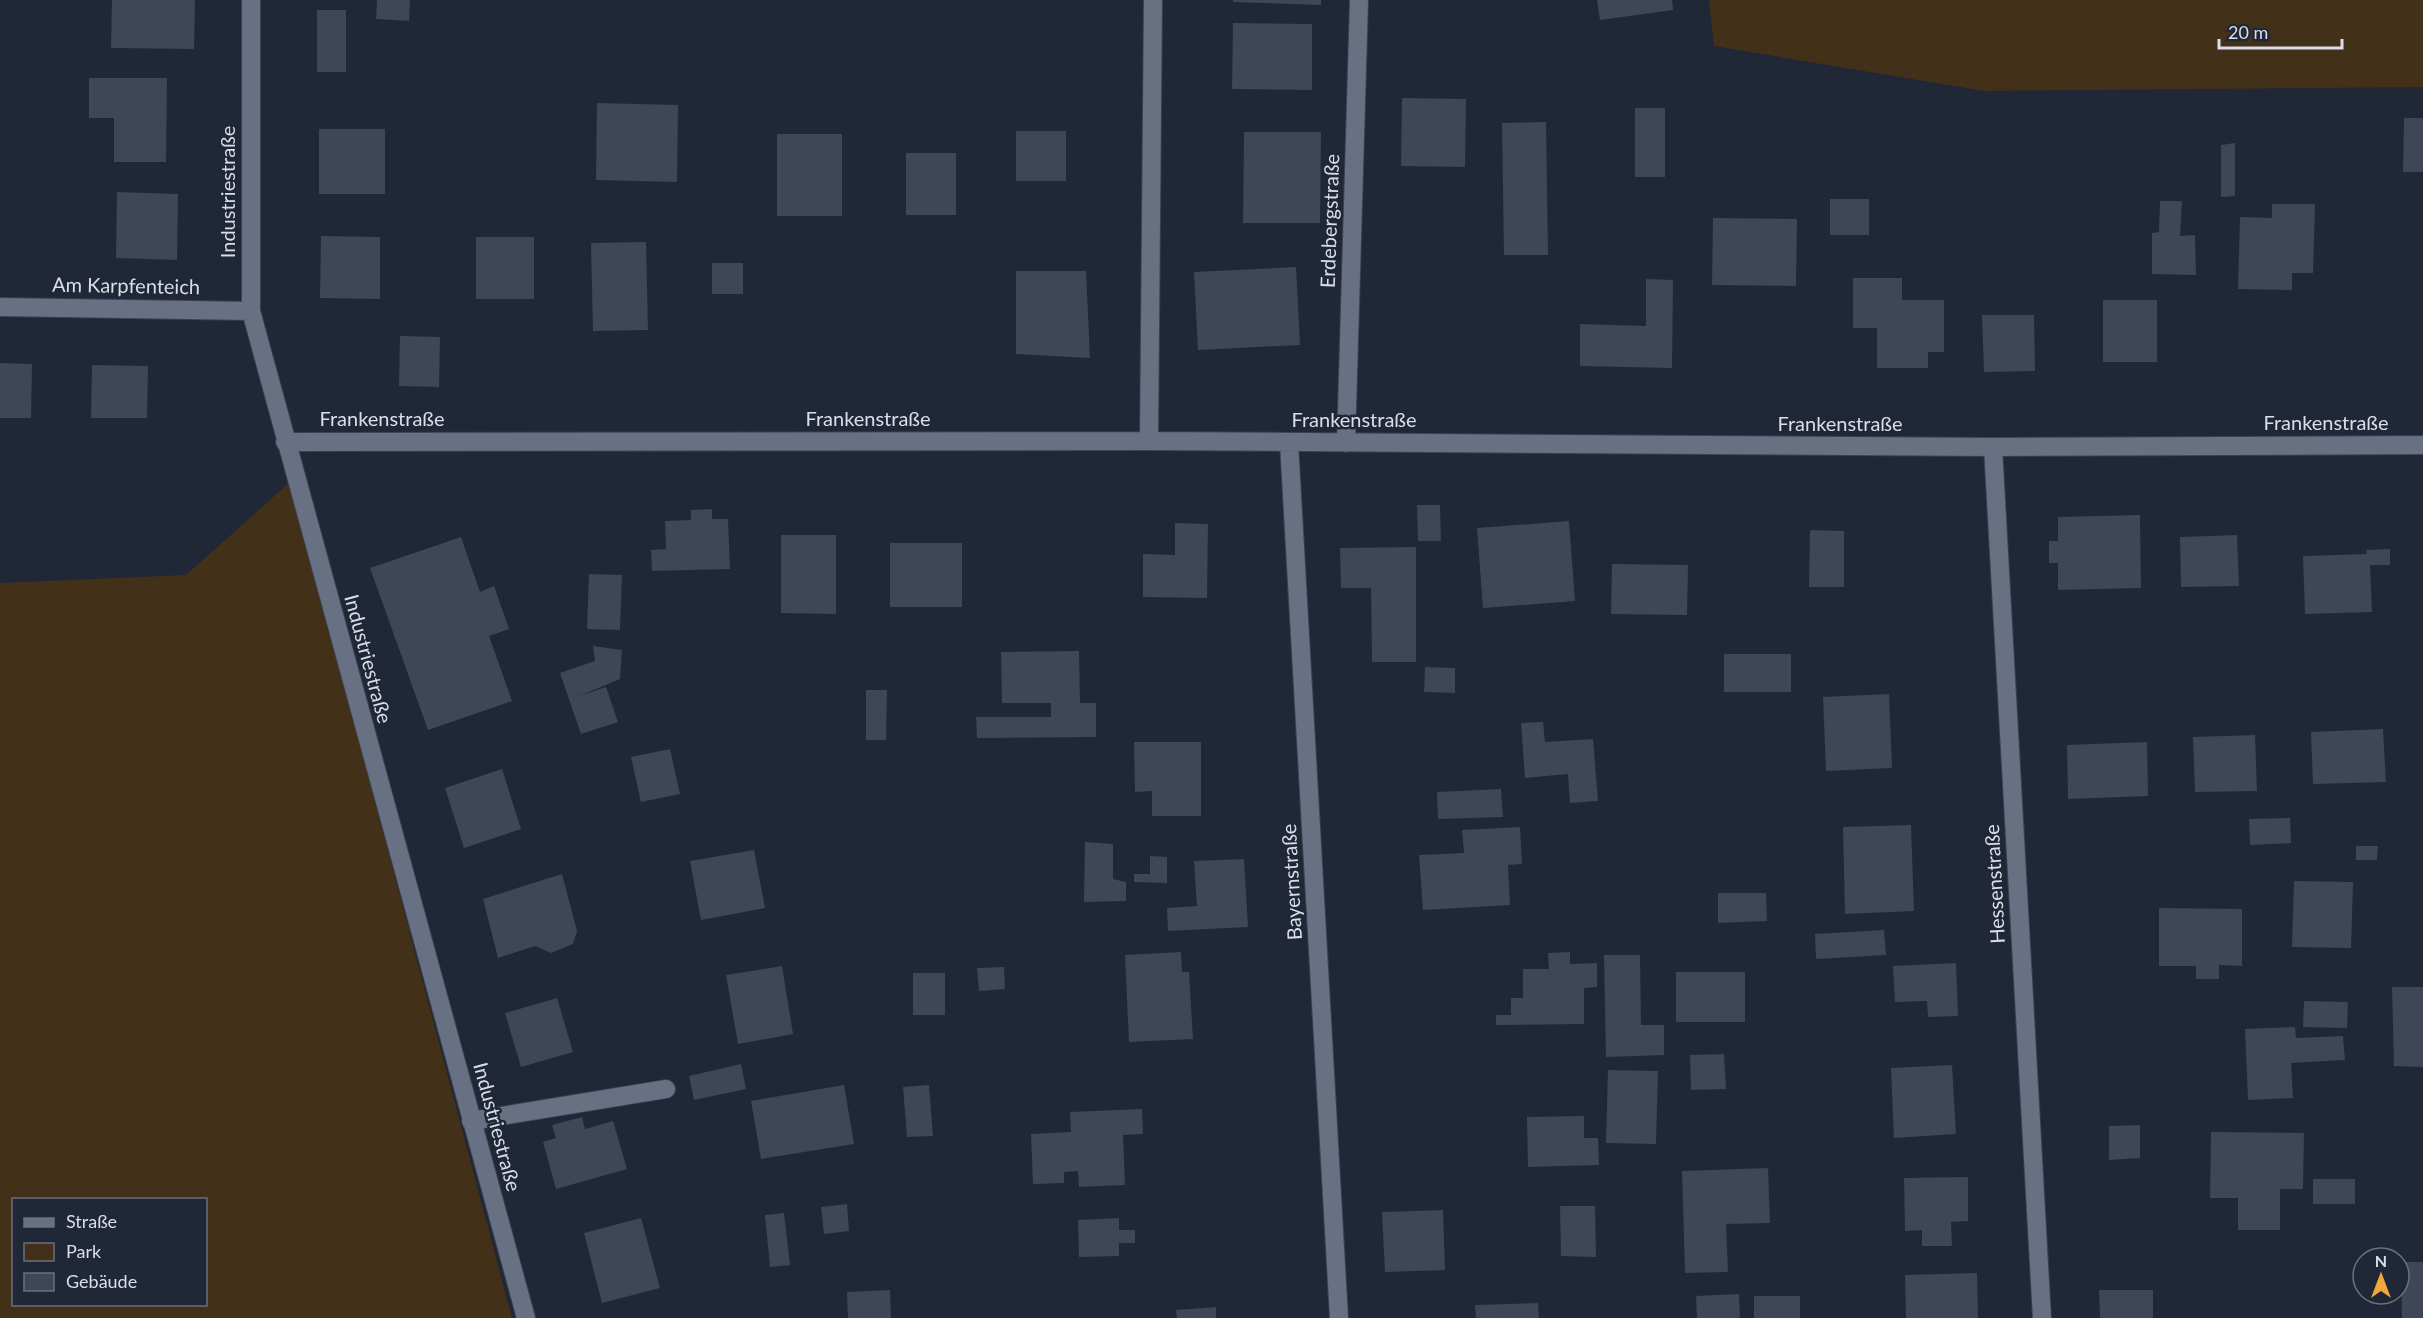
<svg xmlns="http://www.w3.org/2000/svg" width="2423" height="1318" font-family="Lato,sans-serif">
	<rect width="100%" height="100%" fill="#202737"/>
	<!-- green -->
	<path fill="#433018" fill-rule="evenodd" d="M1709,0H2423V87L1984,91L1714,46Z
		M290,482L512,1318H0V583L186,575ZM14,1200H206V1304H14Z"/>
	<!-- building -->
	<path fill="#3e4658" d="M112,0H195L194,49L111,48Z
		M377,0H410L409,21L376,19Z
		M1233,0H1321V5L1233,2Z
		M1597,0H1672L1673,10L1600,20Z
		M317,10H346V72H317Z
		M1233,23L1312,24V90L1232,89Z
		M89,78H167L166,162H114V118H89Z
		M1402,98L1466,99L1465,167L1401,166Z
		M597,103L678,105L677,182L596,180Z
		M1635,108H1665V177H1635Z
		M2404,118H2423V172H2403Z
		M1546,122L1548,255H1504L1502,123Z
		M319,129H385V194H319Z
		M1016,131H1066V181H1016Z
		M1244,132H1321L1320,223H1243Z
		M777,134H842V216H777Z
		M2235,143V196L2221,197V145Z
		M906,153H956V215H906Z
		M117,192L178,194L177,260L116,258Z
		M1830,199H1869V235H1830Z
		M2160,201H2182L2180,236L2195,235L2196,275L2152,274V233L2159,232Z
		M2272,204H2315L2313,273H2292V290L2238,289L2240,217L2272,218Z
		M1713,218L1797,219L1796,286L1712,285Z
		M321,236L380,237V299L320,298Z
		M476,237H534V299H476Z
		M646,242L648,330L593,331L591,243Z
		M712,263H743V294H712Z
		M1296,267L1300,345L1198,350L1194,272Z
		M1016,271H1086L1090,358L1016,354Z
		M1853,278H1902V300H1944V352H1928V368H1877V328H1853Z
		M1646,279L1673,280L1672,368L1580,366V324L1646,326Z
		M2103,300H2157V362H2103Z
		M1982,315H2034L2035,371L1984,372Z
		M400,336L440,337L439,387L399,386Z
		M0,363L32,364L31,418H0Z
		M92,365L148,366L147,418H91Z
		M1417,505H1440L1441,541H1418Z
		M712,509V519H728L730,569L652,571L651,550L666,549L665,521L691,520V510Z
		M2140,515L2141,588L2058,590V563H2049V541H2058V517Z
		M1569,521L1575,601L1483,608L1477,528Z
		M1175,523L1208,524L1207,598L1143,597V554L1175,555Z
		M1810,530L1844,531V587H1809Z
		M781,535H836V614L781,613Z
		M2237,535L2239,586L2181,587L2180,537Z
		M461,537L480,592L494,586L509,629L489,636L512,701L428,730L370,568Z
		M890,543H962V607H890Z
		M1416,547V662H1372L1371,588H1341L1340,548Z
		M2390,549V565H2370L2372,612L2305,614L2303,556L2367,554L2366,550Z
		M1612,564L1688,565L1687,615L1611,614Z
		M589,574L622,575L620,630L587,629Z
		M593,646L622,650L620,679L579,696L606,687L618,722L581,734L560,673L595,661Z
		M1079,651L1080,703H1096V737L977,738L976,717H1051V703H1002L1001,652Z
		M1724,654H1791V692H1724Z
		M1425,667L1455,668V693L1424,692Z
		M866,690H887L886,740H866Z
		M1889,694L1892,768L1826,771L1823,697Z
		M1543,722L1545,742L1593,739L1598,801L1570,803L1568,774L1525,778L1521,723Z
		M2383,729L2386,782L2313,784L2311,732Z
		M2255,735L2257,791L2195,792L2193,737Z
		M1134,742H1201V816H1152V791L1135,792Z
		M2147,742L2148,796L2068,799L2067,745Z
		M670,749L680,794L641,802L631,757Z
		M502,769L521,829L464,848L445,788Z
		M1501,789L1503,817L1438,819L1437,792Z
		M2290,818L2291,843L2250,845L2249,819Z
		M1911,825L1914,911L1845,914L1843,827Z
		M1520,827L1522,864L1508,865L1510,905L1423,910L1419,855L1464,853L1462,830Z
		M1085,842L1113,844V879L1126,882V901L1084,902Z
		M2356,846H2378L2377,860H2356Z
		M754,850L765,908L701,920L690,861Z
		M1150,856L1167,857V883L1134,882V874H1150Z
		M1244,859L1248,927L1168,931L1167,908L1197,906L1194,861Z
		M562,874L577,931L573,944L551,953L535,946L498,958L483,899Z
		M2294,881L2353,882L2351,948L2292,947Z
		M1718,893H1766L1767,921L1718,923Z
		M2159,908L2242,909V966L2219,965V979H2196V966H2159Z
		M1884,930L1886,955L1816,959L1815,934Z
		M1181,952L1182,972H1189L1193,1039L1129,1042L1125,955Z
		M1570,952V964L1597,963V987L1584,988V1024L1496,1025V1015H1511V998H1523V969H1549L1548,953Z
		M1604,955H1640L1641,1025H1664V1055L1606,1057Z
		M1956,963L1958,1016L1928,1017L1927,1001L1895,1002L1893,966Z
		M782,966L793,1034L738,1044L726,975Z
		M1004,967L1005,989L979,991L977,968Z
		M1676,972H1745V1022H1676Z
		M913,973H945V1015H913Z
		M2392,987H2423V1067L2394,1066Z
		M557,998L573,1052L521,1067L505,1013Z
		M2304,1001L2348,1002L2347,1028L2303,1027Z
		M2295,1027L2296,1038L2343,1036L2345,1060L2291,1063L2293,1098L2248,1100L2245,1029Z
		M1724,1054L1726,1089L1691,1090L1690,1055Z
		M741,1064L746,1089L694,1100L689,1076Z
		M1952,1065L1956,1134L1894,1138L1891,1068Z
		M1608,1070L1658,1071L1656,1144L1606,1143Z
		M844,1085L854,1144L761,1159L751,1101Z
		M929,1085L933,1136L907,1137L903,1087Z
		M1142,1109L1143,1134L1123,1135L1125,1185L1079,1187L1078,1171L1064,1172V1183L1033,1184L1031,1134L1071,1132L1070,1112Z
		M1584,1116V1138H1598L1599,1165L1528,1167L1527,1117Z
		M582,1117L585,1129L613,1121L627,1169L556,1189L543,1142L556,1138L552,1125Z
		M2140,1125V1158L2109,1160V1126Z
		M2211,1132L2304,1133L2303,1189H2280V1230H2238V1198H2210Z
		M1768,1168L1770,1223L1726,1224L1728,1272L1685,1273L1682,1171Z
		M1968,1177V1221L1951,1222L1952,1246H1922V1230L1905,1231L1904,1178Z
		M2313,1179H2355V1204H2313Z
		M847,1204L849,1231L824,1234L821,1207Z
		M1560,1206H1595L1596,1257L1561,1256Z
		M1443,1210L1445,1270L1385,1272L1382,1212Z
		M784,1213L790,1265L770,1267L765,1215Z
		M641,1218L660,1288L602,1303L584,1233Z
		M1119,1218V1230H1135V1243H1119V1256L1079,1257L1078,1220Z
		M2401,1262H2423V1318H2402Z
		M1977,1273L1978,1318H1906L1905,1275Z
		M890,1290L891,1318H848L847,1292Z
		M2099,1290H2153V1318H2100Z
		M1739,1294L1740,1318H1697L1696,1296Z
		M1754,1296H1800V1318H1754Z
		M1538,1303L1539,1318H1476L1475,1305Z
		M1216,1307V1318H1177L1176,1310Z"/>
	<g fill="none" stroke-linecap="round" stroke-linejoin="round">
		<!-- lane casing -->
		<g stroke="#3c414f" stroke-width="20">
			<path id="lane" d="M471,1121L666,1089"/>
		</g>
		<!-- street casing -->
		<g stroke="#3c414f" stroke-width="20">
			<path id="street" d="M251,0V311L526,1318
				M0,307L251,311
				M1149,441L1153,0
				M285,442L1149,441L1993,447L2423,445
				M1289,443L1339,1318
				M1346,443L1359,0
				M1993,447L2042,1318"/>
		</g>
		<!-- lane -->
		<use href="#lane" stroke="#687083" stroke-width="18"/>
		<!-- street -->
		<use href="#street" stroke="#687083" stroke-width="18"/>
	</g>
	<g text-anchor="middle" stroke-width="5" stroke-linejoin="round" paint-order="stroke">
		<!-- street labels -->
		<g font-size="20" fill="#d9dee9" stroke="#202737">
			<text transform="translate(228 192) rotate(-90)" y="7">Industriestraße</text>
			<text transform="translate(1330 221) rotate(-88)" y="7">Erdebergstraße</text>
			<text transform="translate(126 286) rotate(1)" y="7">Am Karpfenteich</text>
			<text x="382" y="426">Frankenstraße</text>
			<text x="868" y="426">Frankenstraße</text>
			<text x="1354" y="427">Frankenstraße</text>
			<text x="2326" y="430">Frankenstraße</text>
			<text x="1840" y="431">Frankenstraße</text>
			<text transform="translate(368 659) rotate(75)" y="7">Industriestraße</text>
			<text transform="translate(1292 882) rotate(-93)" y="7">Bayernstraße</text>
			<text transform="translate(1995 884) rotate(-93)" y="7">Hessenstraße</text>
			<text transform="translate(497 1127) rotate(75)" y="7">Industriestraße</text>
		</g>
	</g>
	<!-- legend -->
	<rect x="12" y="1198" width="195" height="108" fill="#202737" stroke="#6a707e" stroke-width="1.5"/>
	<rect x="24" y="1218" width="30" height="9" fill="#687083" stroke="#6a707e" stroke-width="1.5"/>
	<text x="66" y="1228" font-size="18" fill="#d9dee9">Straße</text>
	<rect x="24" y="1243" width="30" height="18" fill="#433018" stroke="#6a707e" stroke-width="1.5"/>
	<text x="66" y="1258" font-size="18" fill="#d9dee9">Park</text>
	<rect x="24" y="1273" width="30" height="18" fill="#3e4658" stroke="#6a707e" stroke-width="1.5"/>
	<text x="66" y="1288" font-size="18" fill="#d9dee9">Gebäude</text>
	<!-- north arrow -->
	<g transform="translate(2381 1276)"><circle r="28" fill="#202737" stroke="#6a707e" stroke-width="1.5"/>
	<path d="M0-4.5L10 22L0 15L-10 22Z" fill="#efa73e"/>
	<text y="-9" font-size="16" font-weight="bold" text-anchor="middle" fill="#d9dee9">N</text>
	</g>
	<!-- scale -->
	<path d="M2219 39v9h123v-9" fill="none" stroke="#d9dee9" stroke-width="3"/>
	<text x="2228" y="39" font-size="18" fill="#d9dee9" stroke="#202737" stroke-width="4.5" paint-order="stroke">20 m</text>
</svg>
